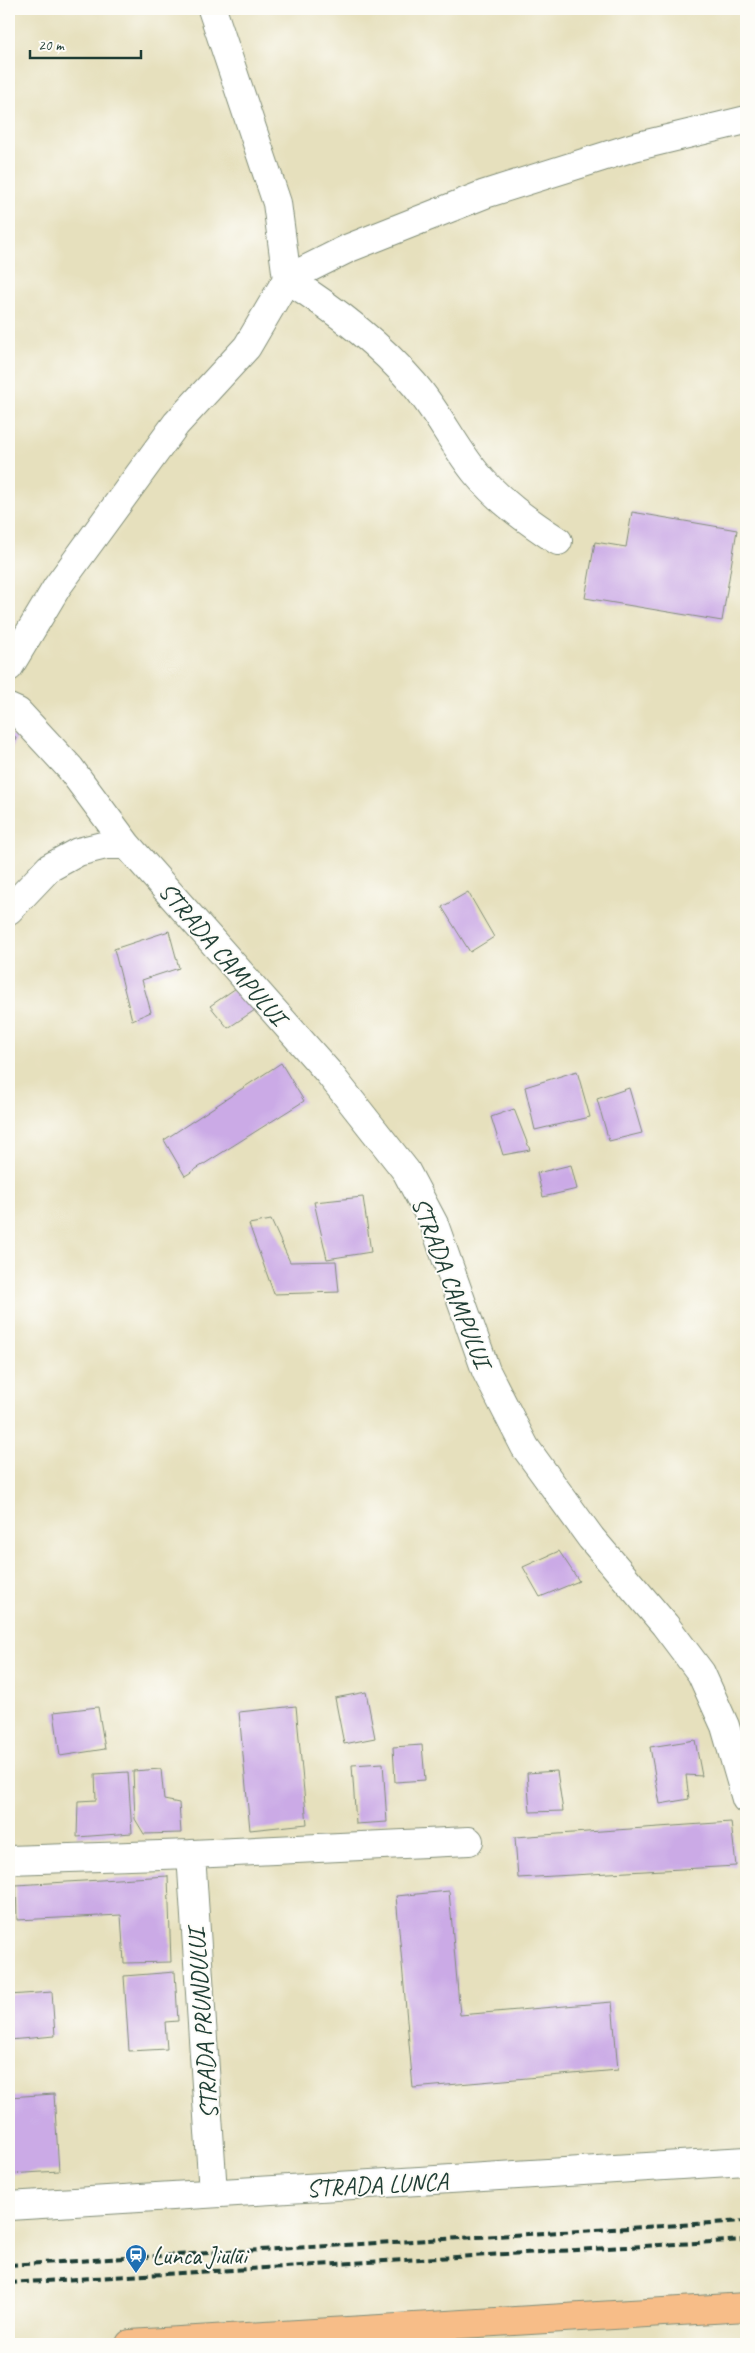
<svg xmlns="http://www.w3.org/2000/svg" width="755" height="2353" font-family="Caveat,sans-serif">
	<rect width="100%" height="100%" fill="#fdfcf7"/>
	<filter id="ink" filterUnits="userSpaceOnUse"><feTurbulence type="fractalNoise" baseFrequency=".02" numOctaves="2"/><feDisplacementMap in="SourceGraphic" scale="10" xChannelSelector="R" yChannelSelector="G"/><feConvolveMatrix kernelMatrix="1 2 1 2 8 2 1 2 1" color-interpolation-filters="sRGB"/></filter>
	<filter id="wash" filterUnits="userSpaceOnUse"><feTurbulence type="fractalNoise" baseFrequency=".0096" numOctaves="4" result="noise"/><feDisplacementMap in="SourceGraphic" scale="20" xChannelSelector="R" yChannelSelector="G"/><feGaussianBlur stdDeviation="1.12" result="paint"/><feColorMatrix in="noise" values="0 0 0 0 0 0 0 0 0 0 0 0 0 0 0 0 0 1.4 0 .05"/><feComposite in="paint" operator="in"/></filter>
	<g filter="url(#wash)">
		<rect width="100%" height="100%" fill="#e6e0bd"/>
		<g id="blocks">
			<!-- building -->
			<path fill="#cbaae6" d="M632,512L737,530L722,621L585,598L595,542L626,547Z
				M9,735L16,737L9,755Z
				M468,892L494,937L470,952L442,907Z
				M169,931L179,968L142,980L151,1012L132,1020L114,949Z
				M239,986L255,1010L228,1028L210,1006Z
				M281,1063L304,1101L185,1176L164,1140Z
				M577,1071L590,1117L535,1130L525,1087Z
				M629,1088L642,1133L609,1141L597,1099Z
				M514,1109L530,1150L503,1155L491,1117Z
				M571,1165L577,1189L543,1197L537,1173Z
				M363,1197L371,1252L327,1259L314,1202Z
				M271,1220L290,1262L336,1261L339,1292L274,1294L249,1224Z
				M559,1551L579,1581L540,1597L523,1567Z
				M366,1692L375,1738L344,1744L335,1698Z
				M296,1706L307,1824L250,1830L239,1712Z
				M98,1707L105,1749L60,1756L54,1712Z
				M695,1740L702,1776L686,1775L689,1799L660,1804L650,1747Z
				M422,1745L425,1780L395,1782L393,1747Z
				M383,1763L387,1822L356,1824L352,1765Z
				M161,1769L164,1800L179,1803L181,1833L144,1834L135,1819L133,1771Z
				M557,1771L563,1811L530,1812L527,1773Z
				M128,1772L132,1833L77,1837L78,1801L96,1800L95,1774Z
				M731,1822L736,1866L518,1878L515,1837Z
				M168,1876L171,1962L124,1963L121,1915L17,1920L16,1885Z
				M449,1891L460,2015L612,2002L618,2070L413,2088L396,1896Z
				M175,1972L178,2021L165,2022L167,2049L129,2051L124,1976Z
				M52,1992L55,2036L9,2040V1995Z
				M54,2094L59,2171L9,2174V2097Z"/>
		</g>
	</g>
	<g filter="url(#ink)">
		<use href="#blocks" fill-opacity="0" stroke="#828e78" stroke-width="1"/>
		<g fill="none" stroke-linecap="round" stroke-linejoin="round">
			<!-- minor casing -->
			<g stroke="#828e78" stroke-width="30">
				<path id="minor" d="M287,279L349,248L485,194L634,147L746,120
					M287,279C333,308 377,341 413,383C437,410 453,445 476,473C499,501 529,522 558,541
					M9,667L57,587L176,424L247,347L287,279L277,203L212,9
					M9,708L18,712L70,768L127,845L328,1072L406,1171L434,1224L486,1371L525,1447L591,1538L665,1625L701,1673L725,1726L746,1799
					M9,910L49,868L78,852L106,845H127
					M191,1854L213,2193
					M9,1860L191,1854L469,1841
					M9,2206L746,2161"/>
			</g>
			<!-- major casing -->
			<g stroke="#828e78" stroke-width="30">
				<path id="major" d="M130,2344L746,2307"/>
			</g>
			<!-- minor -->
			<use href="#minor" stroke="#fff" stroke-width="28"/>
			<!-- major -->
			<use href="#major" stroke="#f7bd88" stroke-width="28"/>
			<!-- rail -->
			<path stroke="#1f3d34" stroke-width="4" stroke-dasharray="8 4" stroke-linecap="butt" d="M9,2265L746,2221
				M9,2283L746,2240"/>
		</g>
	</g>
	<!-- icons -->
	<defs>
		<g id="station-pin" transform="scale(1.125)"><path d="M0 17L-7.5 6A9.5 9.5 0 1 1 7.5 6Z" fill="#1f6fb2" stroke="#fdfcf7"/><path d="M-3-6H3Q5-6 5-4V2Q5 4 3 4L4.5 6H3L1.5 4h-3L-3 6H-4.5L-3 4Q-5 4-5 2V-4Q-5-6-3-6ZM-3.5-4v3h7v-3ZM-3.5 1v1.5H-2V1ZM2 1v1.5H3.5V1Z" fill="#fff"/></g>
	</defs>
	<g fill-rule="evenodd">
		<use href="#station-pin" x="136" y="2255"/>
	</g>
	<g text-anchor="middle" stroke-width="4" stroke-linejoin="round" paint-order="stroke">
		<!-- street labels -->
		<g font-size="25" fill="#1f3d34" stroke="#fdfcf7">
			<text transform="translate(223 953) rotate(49)" y="9">STRADA CAMPULUI</text>
			<text transform="translate(452 1282) rotate(69)" y="9">STRADA CAMPULUI</text>
			<text transform="translate(202 2024) rotate(-94)" y="9">STRADA PRUNDULUI</text>
			<text transform="translate(377 2184) rotate(-3)" y="9">STRADA LUNCA</text>
		</g>
		<!-- poi labels -->
		<g font-size="25" fill="#1f3d34" stroke="#fdfcf7" text-anchor="start">
			<text x="152" y="2264">Lunca Jiului</text>
		</g>
	</g>
	<!-- margin -->
	<rect width="755" height="2353" fill="none" stroke="#fdfcf7" stroke-width="30"/>
	<!-- scale -->
	<path d="M30 50v8h111v-8" fill="none" stroke="#1f3d34" stroke-width="2.5"/>
	<text x="38" y="50" font-size="15" fill="#1f3d34" stroke="#fdfcf7" stroke-width="4" paint-order="stroke">20 m</text>
</svg>
